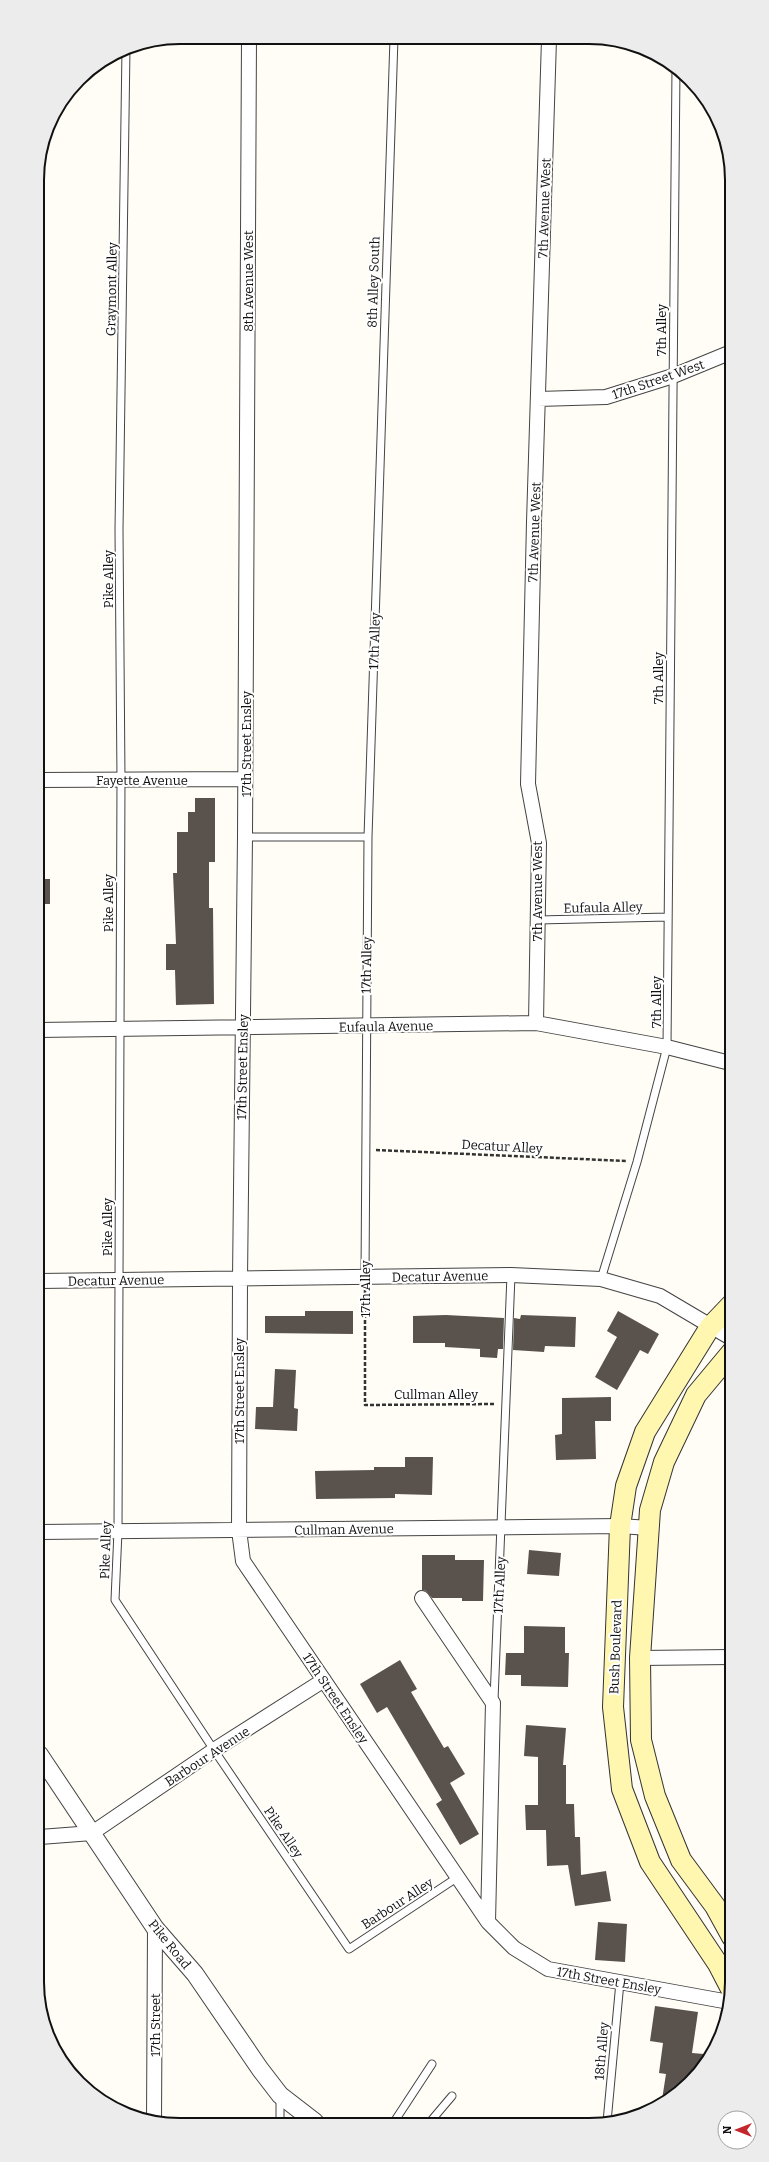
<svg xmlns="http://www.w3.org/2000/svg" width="769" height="2162" font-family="Bitter,serif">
	<rect width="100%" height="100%" fill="#fffdf5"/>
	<!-- building -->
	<path fill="#5a524d" d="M195,798H215V862H209V908H213L214,1004L176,1005L175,970H166V944H176L173,873H177V832H188V812H195Z
		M38,879H50V904H38Z
		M305,1311H353V1334L265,1333V1316H305Z
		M618,1311L659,1334L648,1354L640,1350L617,1390L595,1377L617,1337L607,1331Z
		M446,1315L504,1318L503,1349H498L497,1358L480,1357V1349L445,1347V1343H413V1316Z
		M521,1315L576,1317L575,1347L545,1346L544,1352L513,1350L514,1318L520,1319Z
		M275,1369L296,1370L294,1408L298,1409L297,1431L255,1429L256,1407H273Z
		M611,1397V1421H595L596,1459L556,1460L555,1435L562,1434V1398Z
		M405,1457H433L432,1495L395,1494V1498L316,1499L315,1471L374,1470V1467H405Z
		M529,1550L561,1553L559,1576L527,1574Z
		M422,1555H455V1560H484L483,1601H462V1598H432L426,1591L422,1590Z
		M524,1626L565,1627V1653H569L568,1687L521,1686V1675H505L506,1653H524Z
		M400,1660L417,1689L411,1692L444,1748L448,1746L465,1774L450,1783L479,1834L460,1845L436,1804L442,1800L387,1707L377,1713L360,1684Z
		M526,1725L566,1728L563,1765H566V1804H574L575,1837H580L581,1875L606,1871L611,1901L575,1906L568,1865L547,1866L546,1830H526L525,1805H538V1757L524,1756Z
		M598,1922L627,1924L625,1962L595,1960Z
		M655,2006L698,2012L692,2053L704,2054L702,2068L697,2076L661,2106L666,2074L659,2073L663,2043L650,2041Z"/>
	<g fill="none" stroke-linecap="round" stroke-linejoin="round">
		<!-- service casing -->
		<g stroke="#444" stroke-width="9">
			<path id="service" d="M126,48L119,530L121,780L118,1531L115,1600L214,1750L349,1949L458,1877
				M245,837H368
				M538,920L668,917
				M365,1276L368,837L394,38
				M601,1279L637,1162L667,1047L676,68
				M494,1700L511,1275
				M280,2096V2122
				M394,2122L432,2064
				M430,2122L452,2096
				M607,2122L620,1982"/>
		</g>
		<!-- minor casing -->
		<g stroke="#444" stroke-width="16">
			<path id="minor" d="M249,37L245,837L240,1279L239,1530L243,1561L488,1922L514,1948L548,1969L729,2002
				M538,399L606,397L673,376L729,353
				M38,780L245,779
				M536,1023L539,843L528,784L534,522L549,39
				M38,1030L536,1023L667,1047L730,1063
				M39,1281L511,1275L601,1279L660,1296L731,1338
				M39,1532L620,1526L649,1528
				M422,1598L493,1703L488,1922
				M640,1658L731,1657
				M40,1837L92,1833L214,1750L324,1680
				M154,2122L155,1928"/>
		</g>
		<!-- tertiary casing -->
		<g stroke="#444" stroke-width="19">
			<path id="tertiary" d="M39,1754L155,1928L195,1974L260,2069L280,2095L315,2122"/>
		</g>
		<!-- secondary casing -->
		<g stroke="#333" stroke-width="22">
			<path id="secondary" d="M731,1305L710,1327L645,1432L626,1486L620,1526L613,1707L622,1789L650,1862L718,1964L732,1991
				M731,1353L696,1395L664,1462L650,1510L640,1658L641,1740L655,1796L681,1860L715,1906L732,1937"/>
		</g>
		<!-- path -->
		<path stroke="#333" stroke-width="2.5" stroke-dasharray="4 2" stroke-linecap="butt" d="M376,1150L627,1161
			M365,1290V1405L495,1404"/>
		<!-- service -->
		<use href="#service" stroke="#fff" stroke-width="7"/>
		<!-- minor -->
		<use href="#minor" stroke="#fff" stroke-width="14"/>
		<!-- tertiary -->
		<use href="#tertiary" stroke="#fff" stroke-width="17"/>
		<!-- secondary -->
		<use href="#secondary" stroke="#fff6b0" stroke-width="20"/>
	</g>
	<g text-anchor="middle" stroke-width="4" stroke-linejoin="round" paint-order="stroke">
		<!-- street labels -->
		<g font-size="13" fill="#111" stroke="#fff">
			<text transform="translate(544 208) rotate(-88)" y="5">7th Avenue West</text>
			<text transform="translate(248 281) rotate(-90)" y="5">8th Avenue West</text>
			<text transform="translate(373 282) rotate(-88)" y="5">8th Alley South</text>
			<text transform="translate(111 289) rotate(-89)" y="5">Graymont Alley</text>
			<text transform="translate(661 330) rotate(-90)" y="5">7th Alley</text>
			<text transform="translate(658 379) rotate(-19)" y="5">17th Street West</text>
			<text transform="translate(534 532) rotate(-88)" y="5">7th Avenue West</text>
			<text transform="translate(108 579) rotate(-90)" y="5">Pike Alley</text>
			<text transform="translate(374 641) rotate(-88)" y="5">17th Alley</text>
			<text transform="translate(658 678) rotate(-90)" y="5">7th Alley</text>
			<text transform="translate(246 744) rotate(-90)" y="5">17th Street Ensley</text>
			<text x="142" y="785">Fayette Avenue</text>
			<text transform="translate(537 891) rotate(-90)" y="5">7th Avenue West</text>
			<text transform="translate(108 903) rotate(-90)" y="5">Pike Alley</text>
			<text transform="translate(603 907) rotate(-1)" y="5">Eufaula Alley</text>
			<text transform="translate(366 965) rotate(-89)" y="5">17th Alley</text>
			<text transform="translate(656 1002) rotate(-90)" y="5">7th Alley</text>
			<text transform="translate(386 1026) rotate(-1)" y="5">Eufaula Avenue</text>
			<text transform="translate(242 1067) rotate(-89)" y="5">17th Street Ensley</text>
			<text transform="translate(502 1146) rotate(3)" y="5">Decatur Alley</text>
			<text transform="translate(107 1227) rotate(-90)" y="5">Pike Alley</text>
			<text transform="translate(440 1276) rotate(-1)" y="5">Decatur Avenue</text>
			<text transform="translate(116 1280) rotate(-1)" y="5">Decatur Avenue</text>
			<text transform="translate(365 1289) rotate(-90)" y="5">17th Alley</text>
			<text transform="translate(239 1391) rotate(-90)" y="5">17th Street Ensley</text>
			<text x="436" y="1399">Cullman Alley</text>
			<text transform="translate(344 1529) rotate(-1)" y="5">Cullman Avenue</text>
			<text transform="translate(105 1550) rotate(-88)" y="5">Pike Alley</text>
			<text transform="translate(499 1585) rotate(-87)" y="5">17th Alley</text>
			<text transform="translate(615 1647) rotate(-88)" y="5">Bush Boulevard</text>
			<text transform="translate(336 1698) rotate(56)" y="5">17th Street Ensley</text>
			<text transform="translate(207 1756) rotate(-33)" y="5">Barbour Avenue</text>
			<text transform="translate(284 1832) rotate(56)" y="5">Pike Alley</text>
			<text transform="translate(397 1903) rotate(-33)" y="5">Barbour Alley</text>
			<text transform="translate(170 1944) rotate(51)" y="5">Pike Road</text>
			<text transform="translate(609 1980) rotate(10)" y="5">17th Street Ensley</text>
			<text transform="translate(155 2025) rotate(-90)" y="5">17th Street</text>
			<text transform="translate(601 2051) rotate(-85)" y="5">18th Alley</text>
		</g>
	</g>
	<!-- crop -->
	<path d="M0 0H769V2162H0ZM180 44H589A136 136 0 0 1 725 180V1982A136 136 0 0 1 589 2118H180A136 136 0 0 1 44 1982V180A136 136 0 0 1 180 44Z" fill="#ececec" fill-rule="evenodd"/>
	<path fill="none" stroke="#111" stroke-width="2" d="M180 44H589A136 136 0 0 1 725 180V1982A136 136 0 0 1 589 2118H180A136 136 0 0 1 44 1982V180A136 136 0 0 1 180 44Z"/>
	<!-- north arrow -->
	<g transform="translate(737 2130) rotate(270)"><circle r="19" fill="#ffffff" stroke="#a0a0a0"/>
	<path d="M0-3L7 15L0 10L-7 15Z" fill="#c4262e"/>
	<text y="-6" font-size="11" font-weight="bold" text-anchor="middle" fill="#111111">N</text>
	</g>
</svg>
